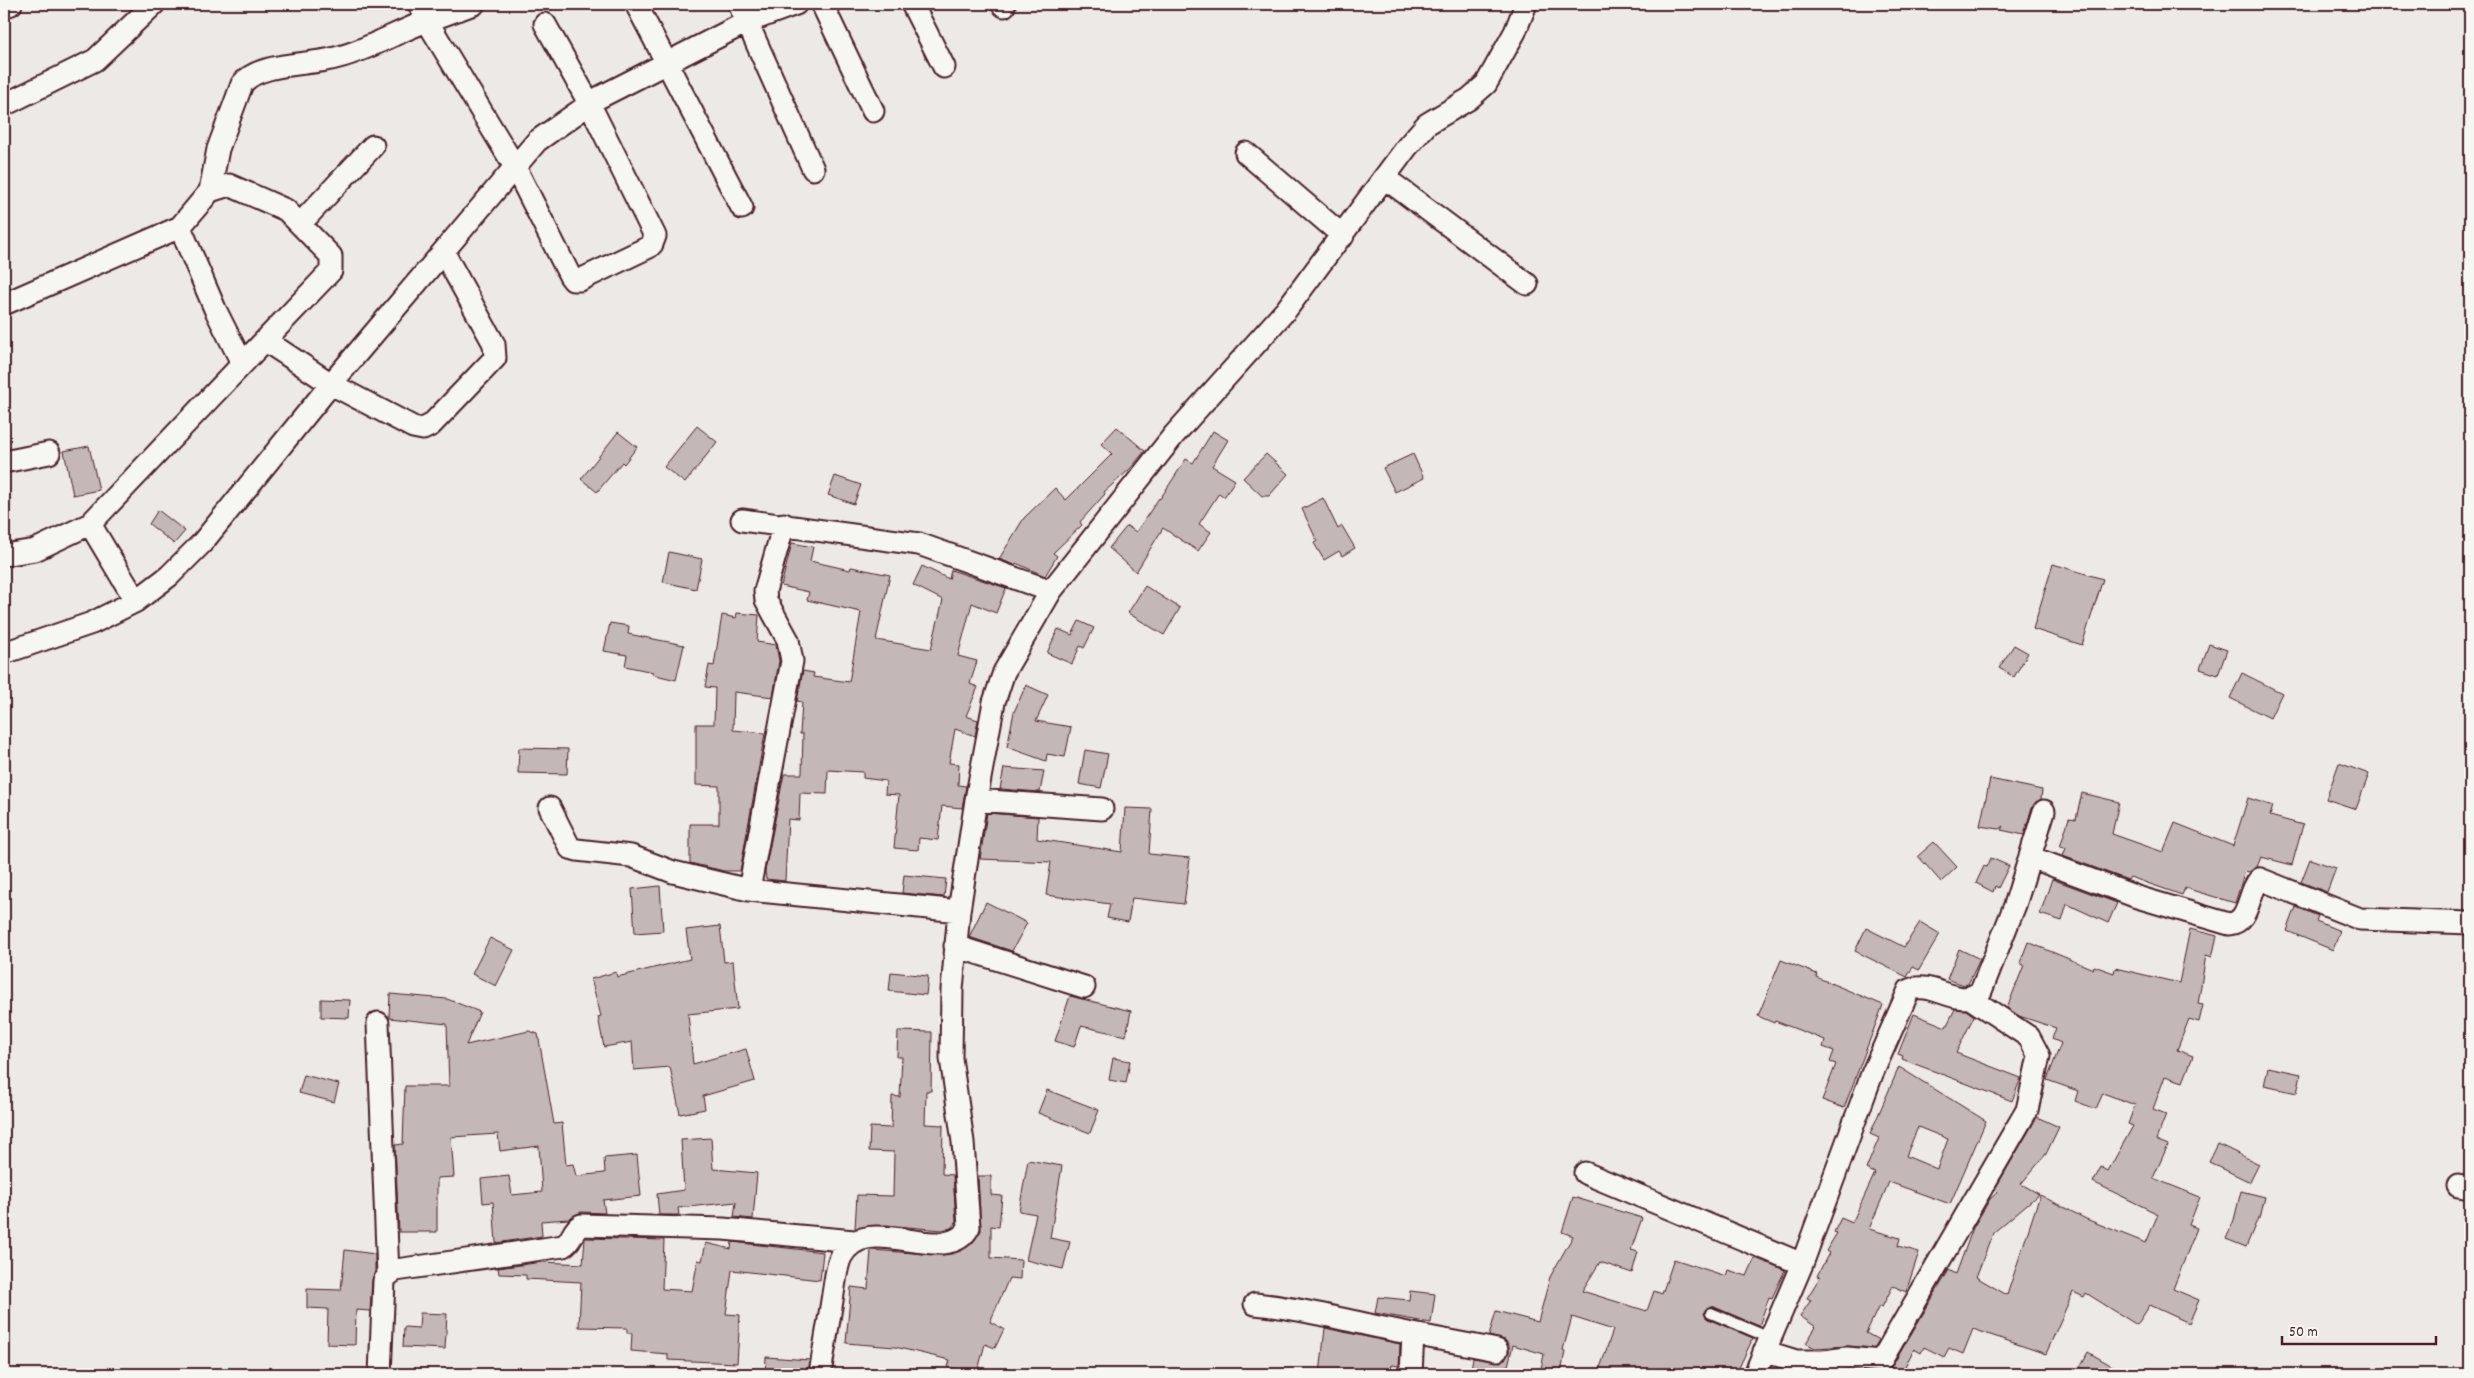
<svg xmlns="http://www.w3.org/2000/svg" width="2474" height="1378" font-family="Dekko,sans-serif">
	<rect width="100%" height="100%" fill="#ece9e6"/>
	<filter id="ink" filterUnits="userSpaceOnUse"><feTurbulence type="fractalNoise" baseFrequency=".02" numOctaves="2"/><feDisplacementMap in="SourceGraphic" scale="10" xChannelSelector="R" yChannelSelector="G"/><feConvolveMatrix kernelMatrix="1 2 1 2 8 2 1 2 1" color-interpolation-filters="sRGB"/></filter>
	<g filter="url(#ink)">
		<!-- building -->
		<path fill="#c4b7b7" stroke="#4a1f2b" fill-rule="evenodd" d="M697,426L717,442L685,483L664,467Z
			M1117,427L1145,451L1130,469L1104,492L1105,494L1080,522L1082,525L1053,553L1057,556L1045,576L1016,563L1015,565L999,559L1024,518L1055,488L1066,500L1112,454L1101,444Z
			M1213,431L1228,440L1212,466L1235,480L1224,497L1219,493L1199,524L1211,532L1198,551L1163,528L1136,572L1109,548L1127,526L1136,532L1159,498L1160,499L1186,459L1193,463Z
			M618,432L637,447L624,464L622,462L597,492L581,479Z
			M89,446L99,490L73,495L64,451Z
			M1266,454L1288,474L1269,496H1262L1243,478Z
			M1413,454L1424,478L1395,492L1383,468Z
			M835,476L861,485L854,504L828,495Z
			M1323,498L1338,529L1342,526L1355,548L1342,556L1339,551L1324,560L1314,543L1317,541L1302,509Z
			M158,510L185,531L174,544L149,524Z
			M792,543L813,547L810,561L850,570L851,567L890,575L876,640L931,649L943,600L913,585L922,566L949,579L951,570L1006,588L996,613L972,603L958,656L977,661L970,684L978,687L966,716L978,720L975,736L955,729L949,763L959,764L958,785L966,786L962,808L942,806L938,840L919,838L918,850L894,848L899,795L885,794L886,781L863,778V772L828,770L827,794L800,793L799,820L788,819L785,881L766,879L765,871L784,774H802L803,734H800L802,702L797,701L803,671L814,673L813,677L849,682L861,612L807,600L809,592L781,586Z
			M669,552L702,559L696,589L663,582Z
			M2053,564L2103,579L2082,645L2033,629Z
			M1145,586L1180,608L1164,635L1128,613Z
			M737,613L759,615L757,642L776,645L779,661L773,697L734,692L733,730L765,733L740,871H724L690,863V824H719V786L696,785V724H714L715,688L705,687L709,665L714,666L722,615L736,618Z
			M1079,621L1094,628L1084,648L1080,646L1072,664L1047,653L1058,629L1072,635Z
			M610,623L629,626L628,634L684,645L676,680L652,674L653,672L625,666L627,655L604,651Z
			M2209,644L2227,650L2218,675L2200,669Z
			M2014,645L2028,653L2014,677L1999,668Z
			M2242,673L2282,693L2270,718L2230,698Z
			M1026,685L1048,695L1036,721L1071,727L1065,757L1047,754L1046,761L1007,747L1014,712Z
			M519,748L568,749L567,774L518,773Z
			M1085,750L1108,754L1101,788L1079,784Z
			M2339,763L2369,774L2356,809L2326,799Z
			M1004,768L1044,771L1040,792L1000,789Z
			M1990,779L2042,790L2041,799L2032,807L2024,835L2001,830L2003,826L1999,829L1980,826Z
			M2082,793L2119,802L2112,834L2163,852L2175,823L2233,846L2248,798L2273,806L2270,816L2303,825L2292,865L2261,857L2257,867L2249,872L2245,871L2235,903L2185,888L2182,895L2130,877L2128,880L2063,856L2066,848L2060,847L2069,818L2076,819Z
			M1125,808L1152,809L1149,854L1190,858L1184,904L1132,898L1128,922L1107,918L1110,904L1046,895L1051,862L980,859L987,813L1038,817L1037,839L1122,852Z
			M1934,842L1957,867L1941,882L1918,856Z
			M1991,858L2009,866L1998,888L1995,886L1993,892L1976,883L1984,866L1987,867Z
			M2310,859L2336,868L2327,892L2301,882Z
			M904,875L946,879L944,897L902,893Z
			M2052,879L2117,903L2108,923L2067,904L2062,921L2040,914Z
			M660,886L663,931L635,933L632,889Z
			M986,902L1027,923L1012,951L969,937Z
			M2296,907L2318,916L2316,921L2340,931L2333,950L2287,931Z
			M1920,922L1940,934L1919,970L1913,967L1907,977L1855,951L1866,928L1904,947Z
			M720,926L724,962L733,961L738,1009L688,1014L693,1064L746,1049L755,1081L703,1096L705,1109L680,1114L670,1067L634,1070L632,1042L604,1047L598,1017L601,1016L591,979L616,972L617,977L690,959L686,930Z
			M2190,929L2217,936L2212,957L2206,955L2198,1004L2203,1005L2199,1022L2189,1019L2177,1050L2193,1056L2183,1082L2165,1076L2153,1109L2166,1114L2156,1140L2168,1145L2153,1178L2200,1197L2189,1225L2197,1228L2173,1289L2199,1300L2189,1323L2150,1305L2137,1325L2086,1293L2084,1297L2073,1292L2046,1354L1973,1329L1963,1354L1949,1348L1944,1357L1924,1347L1921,1353L1914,1349L1901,1374H1806L1847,1371L1880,1373L1891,1368L1949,1270L1956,1274L1973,1228L1990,1199L1998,1192L1995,1189L2037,1117L2059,1127L2046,1154L2021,1184L2039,1194L1993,1233L1976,1277L2007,1295L2040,1195L2086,1219L2146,1243L2158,1214L2093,1182L2101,1167L2108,1171L2133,1126L2128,1124L2135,1105L2103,1093L2096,1109L2075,1101L2078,1091L2047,1080L2061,1043L2052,1039L2056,1028L2019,1016L2007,1008L2024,965L2020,963L2028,942L2093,969L2094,966L2114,973L2115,968L2179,983Z
			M490,938L514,950L496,986L472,974Z
			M1959,949L1980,959L1968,984L1964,985L1947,979Z
			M1781,960L1817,974L1816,977L1883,1005L1844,1108L1822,1100L1836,1064L1830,1062L1834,1051L1823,1047L1825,1040L1775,1021L1774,1023L1758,1016Z
			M891,972L928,976L926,995L889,991Z
			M390,994L447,999L480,1012L466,1045L529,1031L538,1034L554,1124L562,1123L566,1165L573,1164L576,1176L605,1173L604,1158L637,1155L641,1196L603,1200L605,1213L581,1212L569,1219L541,1221L542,1236L496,1243L493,1202L483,1203L481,1179L509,1176L512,1195L542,1192L539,1146L500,1151L498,1134L451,1137L454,1177L437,1178V1232H399L395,1145L403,1144L405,1086H449L447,1024L389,1018Z
			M1070,996L1131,1011L1126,1036L1081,1026L1074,1047L1055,1041Z
			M321,999L350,1000L349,1018L321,1017Z
			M1955,1009L1966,1010L1974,1016L1956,1053L2021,1078L2012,1101L1902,1059L1903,1056L1898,1054L1914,1014L1946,1027Z
			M898,1031L932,1032L931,1091H926L925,1124L943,1125L942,1174L953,1175L956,1222L951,1228L942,1230L886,1225L855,1228L857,1195L893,1196L894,1152L869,1151L870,1127L891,1128L892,1096L900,1097L902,1057H897Z
			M1113,1058L1130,1061L1126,1083L1109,1080Z
			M1899,1067L1986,1121L1950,1204L1889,1182L1869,1229L1900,1238L1898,1246L1919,1252L1906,1292L1893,1286L1882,1307L1879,1306L1866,1333L1879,1340L1874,1348L1848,1346L1815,1348L1806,1343L1816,1327L1800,1316L1811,1300L1807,1298L1820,1277L1817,1276L1829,1253L1826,1251L1837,1233L1834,1232L1841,1218L1852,1223L1875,1173L1866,1169L1879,1138L1870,1134ZM1918,1127L1948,1139L1937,1169L1906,1156Z
			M2268,1067L2301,1074L2297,1093L2264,1086Z
			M304,1075L339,1084L334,1102L299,1093Z
			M1047,1090L1099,1110L1090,1133L1038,1113Z
			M711,1138L713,1169L757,1173L753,1219L734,1217L736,1202L678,1208L679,1215H659L657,1194L684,1190L681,1140Z
			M2218,1144L2259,1164L2250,1182L2209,1162Z
			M1028,1160L1062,1166L1050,1238L1070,1242L1063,1269L1026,1260L1036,1214L1019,1211Z
			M978,1176H991V1195L1002,1196L999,1227L991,1226V1258L1021,1260L1020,1279L1009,1278L990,1322L1004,1329L995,1348L985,1344L977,1374L948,1367L950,1360L895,1347L846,1343L851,1287L868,1289L871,1250L943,1255L967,1247L981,1231Z
			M2241,1191L2265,1197L2260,1218H2258L2246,1247L2226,1239L2234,1220Z
			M1573,1197L1642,1218L1631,1250L1638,1252L1632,1273L1600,1262L1582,1291L1647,1311L1654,1291L1662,1294L1674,1259L1726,1276L1728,1270L1747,1276L1755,1258L1785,1270L1772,1298L1769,1297L1759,1326L1714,1307L1710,1306L1705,1310L1704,1314L1708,1319L1753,1338L1736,1374H1598L1613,1330L1572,1317L1563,1350L1565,1351L1561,1374H1540L1544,1354L1513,1345L1506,1374H1470L1473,1358L1501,1362L1509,1353V1345L1505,1340L1489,1336L1496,1311L1538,1322L1550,1277L1573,1236L1562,1232Z
			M585,1238L664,1240L662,1289L692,1291L698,1260L702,1261L706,1243L731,1249L732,1242L823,1252L820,1280L732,1270L726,1314L740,1315L737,1363L668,1360V1354L631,1351L632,1333H627V1328L579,1327L581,1282L526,1279V1275L499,1274L498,1268L543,1262L583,1264Z
			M345,1250L375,1254V1271L372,1280L370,1311L356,1310L355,1345L327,1344L328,1309L307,1308V1289L341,1290Z
			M1410,1291L1435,1294L1431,1323L1375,1313L1378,1297L1409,1300Z
			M420,1313L447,1314L445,1349L403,1347L404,1327L419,1328Z
			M1325,1328L1400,1344L1399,1366L1392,1365L1391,1374H1320Z
			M2088,1352L2126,1374H2093L2080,1367Z
			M766,1357L810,1360L808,1374H765Z"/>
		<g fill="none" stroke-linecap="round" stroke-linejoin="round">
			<!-- lane casing -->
			<g stroke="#4a1f2b" stroke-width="14">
				<path id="lane" d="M1711,1313L1770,1338"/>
			</g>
			<!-- street casing -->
			<g stroke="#4a1f2b" stroke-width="25">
				<path id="street" d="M474,4L427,21L515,167L570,276L573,280H580L649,247L652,244L655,236L589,103L545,24
					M636,4L742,208
					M739,4L813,169
					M822,4L873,111
					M912,4L944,67
					M1002,4L1004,6
					M4,7L11,4
					M4,105L95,60L154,4
					M1246,153L1343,236
					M1385,178L1527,284
					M210,191L218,149L242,84C257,64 302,65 326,60C361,54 394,33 427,21L419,4
					M301,223L373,146
					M180,227L215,309L242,363
					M4,304L180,227L210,191L229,185L286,210L331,256V271L90,524L136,601
					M266,341L331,384L413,427L423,429L431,425L495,358L494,344L444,253
					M4,462L49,453
					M742,520L919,544L1051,591
					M4,555L35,550L90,524
					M4,653L92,623L136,601L169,576L202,543L331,384L537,141L598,98L747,22L796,4
					M976,800L1102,809
					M550,808L570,848L577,850L631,856L673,872L749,890L959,911
					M2030,857L2137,897L2229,924C2251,922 2247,892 2260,879L2360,919L2470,923
					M749,890L792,661L788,640L766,600L765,591L784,524
					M955,946L1084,987
					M378,1023L388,1275
					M1585,1173L1802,1264
					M2458,1186L2470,1188
					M1255,1304C1308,1309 1360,1324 1413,1334
					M1764,1351L1796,1361H1824L1847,1358L1881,1361L2027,1110L2039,1056L2029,1037L1970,998
					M380,1374L384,1281L388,1275L396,1270L563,1246C573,1241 571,1231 581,1225L723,1229L854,1241
					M820,1374C824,1348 829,1321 833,1294C835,1283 836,1267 841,1257C865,1208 947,1270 969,1227L963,1142L951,1058L952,990L959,911L976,800L994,702L1004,672L1051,591L1174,435L1286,310L1407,147L1427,124L1469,99L1486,84L1515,32L1526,4
					M1411,1374L1413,1334L1497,1350
					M1755,1374L1802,1264L1872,1074L1909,990C1934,979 1958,1011 1981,991L2015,905L2044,811"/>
			</g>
			<!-- lane -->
			<use href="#lane" stroke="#f6f6f2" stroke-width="10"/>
			<!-- street -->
			<use href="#street" stroke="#f6f6f2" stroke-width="21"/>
		</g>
	</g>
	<!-- margin -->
	<rect width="2474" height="1378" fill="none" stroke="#f6f6f2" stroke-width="20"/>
	<rect x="10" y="10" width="2454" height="1358" fill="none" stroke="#4a1f2b" stroke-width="2" filter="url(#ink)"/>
	<!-- scale -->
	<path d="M2282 1336v8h154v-8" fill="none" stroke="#4a1f2b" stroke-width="2.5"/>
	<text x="2289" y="1336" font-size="15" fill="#4a1f2b" stroke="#f6f6f2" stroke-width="4" paint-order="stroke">50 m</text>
</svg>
